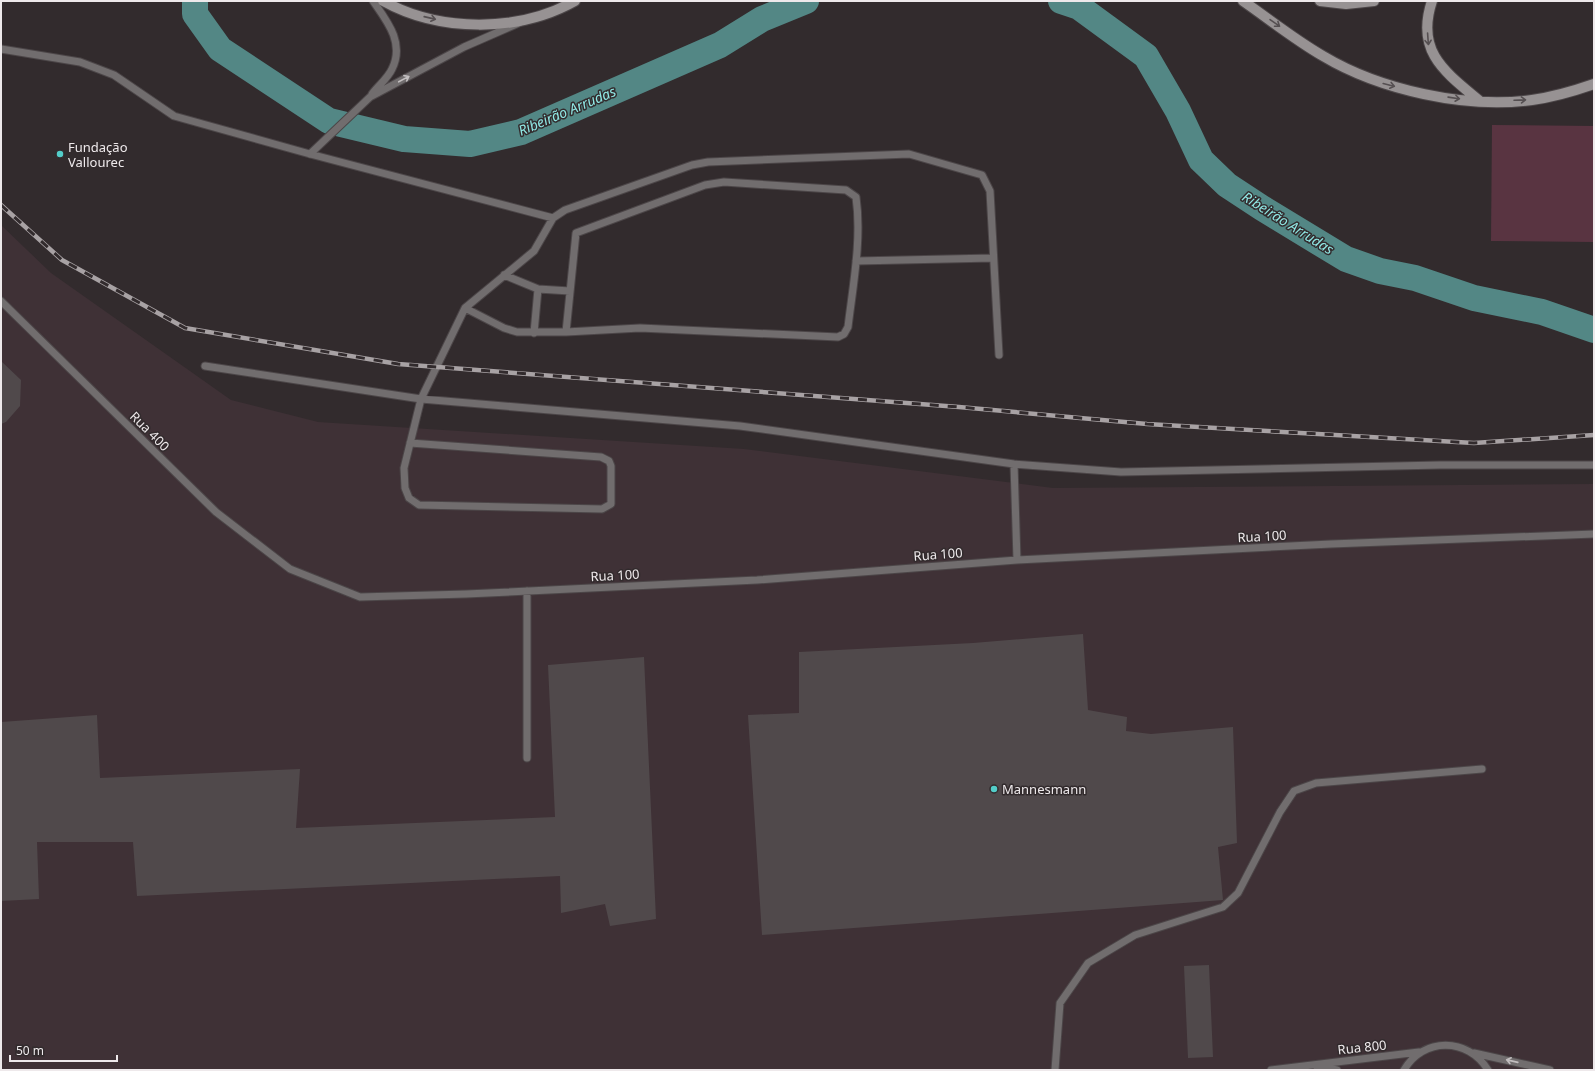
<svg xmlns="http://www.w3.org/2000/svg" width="1595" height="1071" font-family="'Noto Sans',sans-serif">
	<rect width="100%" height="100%" fill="#322b2d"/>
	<!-- built -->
	<path fill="#3f3136" d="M1,225L51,273L231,400L318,422L744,449L1053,488L1594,484V1070H1Z"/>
	<!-- green -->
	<path fill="#593441" d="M1492,125L1594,126V242L1491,241Z"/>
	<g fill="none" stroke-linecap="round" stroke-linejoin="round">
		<!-- river -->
		<path stroke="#538785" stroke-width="26" d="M195,1V14L220,49L329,121L404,139L470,144L521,132L720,45L762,19L806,1
			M1061,1L1079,7L1146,56L1178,111L1201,160L1227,185L1262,208L1346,259L1380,271L1415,278L1474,298L1542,312L1594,330"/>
	</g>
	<!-- building -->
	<path fill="#50494b" d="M1,361L21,380L20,406L6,422L1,424Z
		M1083,634L1088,710L1127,717L1126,731L1151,734L1233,727L1237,843L1218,847L1223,900L762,935L748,715L799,713V652L973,643Z
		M644,657L656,919L610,926L605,904L561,913L560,876L137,896L133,842H37L39,899L1,901V722L97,715L100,778L300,769L296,828L555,817L548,665Z
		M1209,965L1213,1057L1188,1058L1184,966Z"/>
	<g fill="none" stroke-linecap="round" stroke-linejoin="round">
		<!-- service casing -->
		<g stroke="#4c4648" stroke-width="9">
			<path id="service" d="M1,49L80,62L114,75L174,116L310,154L553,218
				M372,94C378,86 388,78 392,69C405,43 387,21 373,1
				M310,154L370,97L464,47L519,23
				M724,182L846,190L856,197C862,239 853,285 848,327L844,334L838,337L640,328L566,332L576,233L705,185Z
				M856,261L993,258
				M504,275L538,289L570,291
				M1,301L216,512L290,569L360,597L466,594L757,580L1017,560L1331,544L1594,534
				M465,308L504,328L517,332H566
				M534,333L538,289
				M205,366L421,399L740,426L1014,464L1121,472L1440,465H1594
				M410,443L601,457L609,461L611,466V504L602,509L419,505L409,498L405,488L404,468L421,399L465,308L534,251L553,218L565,210L692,165L708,162L909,154L982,175L990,191L999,355
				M1014,464L1017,560
				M527,758V591
				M1474,1053L1550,1070
				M1316,1066L1337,1070
				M1055,1070L1060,1003L1088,963L1135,935L1223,907L1238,893L1280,812L1294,791L1316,783L1482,769
				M1271,1070L1419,1052
				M1404,1070C1423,1037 1468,1037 1488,1070"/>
		</g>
		<!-- secondary casing -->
		<g stroke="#4c4648" stroke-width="12">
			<path id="secondary" d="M383,1C439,32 518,33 575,1
				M1243,1C1269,19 1295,40 1323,56C1380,90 1466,109 1532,100C1553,97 1574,91 1594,84
				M1320,1L1346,4L1374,1
				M1432,1C1415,52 1445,72 1481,102"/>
		</g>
		<!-- service -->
		<use href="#service" stroke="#716d6e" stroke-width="7"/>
		<!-- secondary -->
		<use href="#secondary" stroke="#979293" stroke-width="10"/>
		<!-- rail casing -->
		<g stroke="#a8a2a4" stroke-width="4.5">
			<path id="rail" d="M1,205L62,260L185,328L398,364L959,407L1147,424L1474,443L1594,435"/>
		</g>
		<!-- rail -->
		<use href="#rail" stroke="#322b2d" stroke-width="3" stroke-dasharray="9" stroke-linecap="butt"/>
	</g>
	<!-- one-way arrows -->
	<defs><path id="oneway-shaft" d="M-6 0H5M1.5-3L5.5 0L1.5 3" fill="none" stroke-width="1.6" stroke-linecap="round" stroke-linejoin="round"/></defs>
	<g stroke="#554f51">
		<use href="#oneway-shaft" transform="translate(430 18) rotate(13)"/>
		<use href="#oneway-shaft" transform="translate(1275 23) rotate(35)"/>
		<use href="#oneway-shaft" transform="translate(1428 39) rotate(86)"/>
		<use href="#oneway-shaft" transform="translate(1389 85) rotate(14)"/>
		<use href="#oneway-shaft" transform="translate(1454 98) rotate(8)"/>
		<use href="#oneway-shaft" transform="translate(1520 100) rotate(-2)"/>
	</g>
	<g stroke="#c2bebf">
		<use href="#oneway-shaft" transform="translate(404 79) rotate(-28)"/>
		<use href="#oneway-shaft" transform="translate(1512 1061) rotate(-167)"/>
	</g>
	<!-- markers -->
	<g fill="#53cdc9" stroke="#322b2d" stroke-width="1.5">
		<circle cx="60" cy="154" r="4"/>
		<circle cx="994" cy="789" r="4"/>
	</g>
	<g text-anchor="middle" stroke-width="3" stroke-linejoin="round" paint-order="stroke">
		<!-- poi labels -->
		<g font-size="13" fill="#eee9eb" stroke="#322b2d" text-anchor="start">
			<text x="68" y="152">Fundação<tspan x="68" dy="15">Vallourec</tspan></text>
			<text x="1002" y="794">Mannesmann</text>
		</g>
		<!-- street labels -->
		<g font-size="13" fill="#eee9eb" stroke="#322b2d">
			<text transform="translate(150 431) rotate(45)" y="5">Rua 400</text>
			<text transform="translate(1262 536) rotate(-3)" y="5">Rua 100</text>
			<text transform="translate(938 554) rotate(-4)" y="5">Rua 100</text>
			<text transform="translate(615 575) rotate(-3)" y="5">Rua 100</text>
			<text transform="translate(1362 1047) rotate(-6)" y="5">Rua 800</text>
		</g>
		<!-- water labels -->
		<g font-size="14" font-style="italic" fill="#90e8e5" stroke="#322b2d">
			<text transform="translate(567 111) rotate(-23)" y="5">Ribeirão Arrudas</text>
			<text transform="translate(1288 223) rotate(32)" y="5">Ribeirão Arrudas</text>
		</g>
	</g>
	<!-- border -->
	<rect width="1595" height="1071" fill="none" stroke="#eee9eb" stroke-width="4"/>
	<!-- scale -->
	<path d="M10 1055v6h107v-6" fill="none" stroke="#eee9eb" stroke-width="2"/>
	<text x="16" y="1055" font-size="12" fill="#eee9eb" stroke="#322b2d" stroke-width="3" paint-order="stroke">50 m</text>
</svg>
